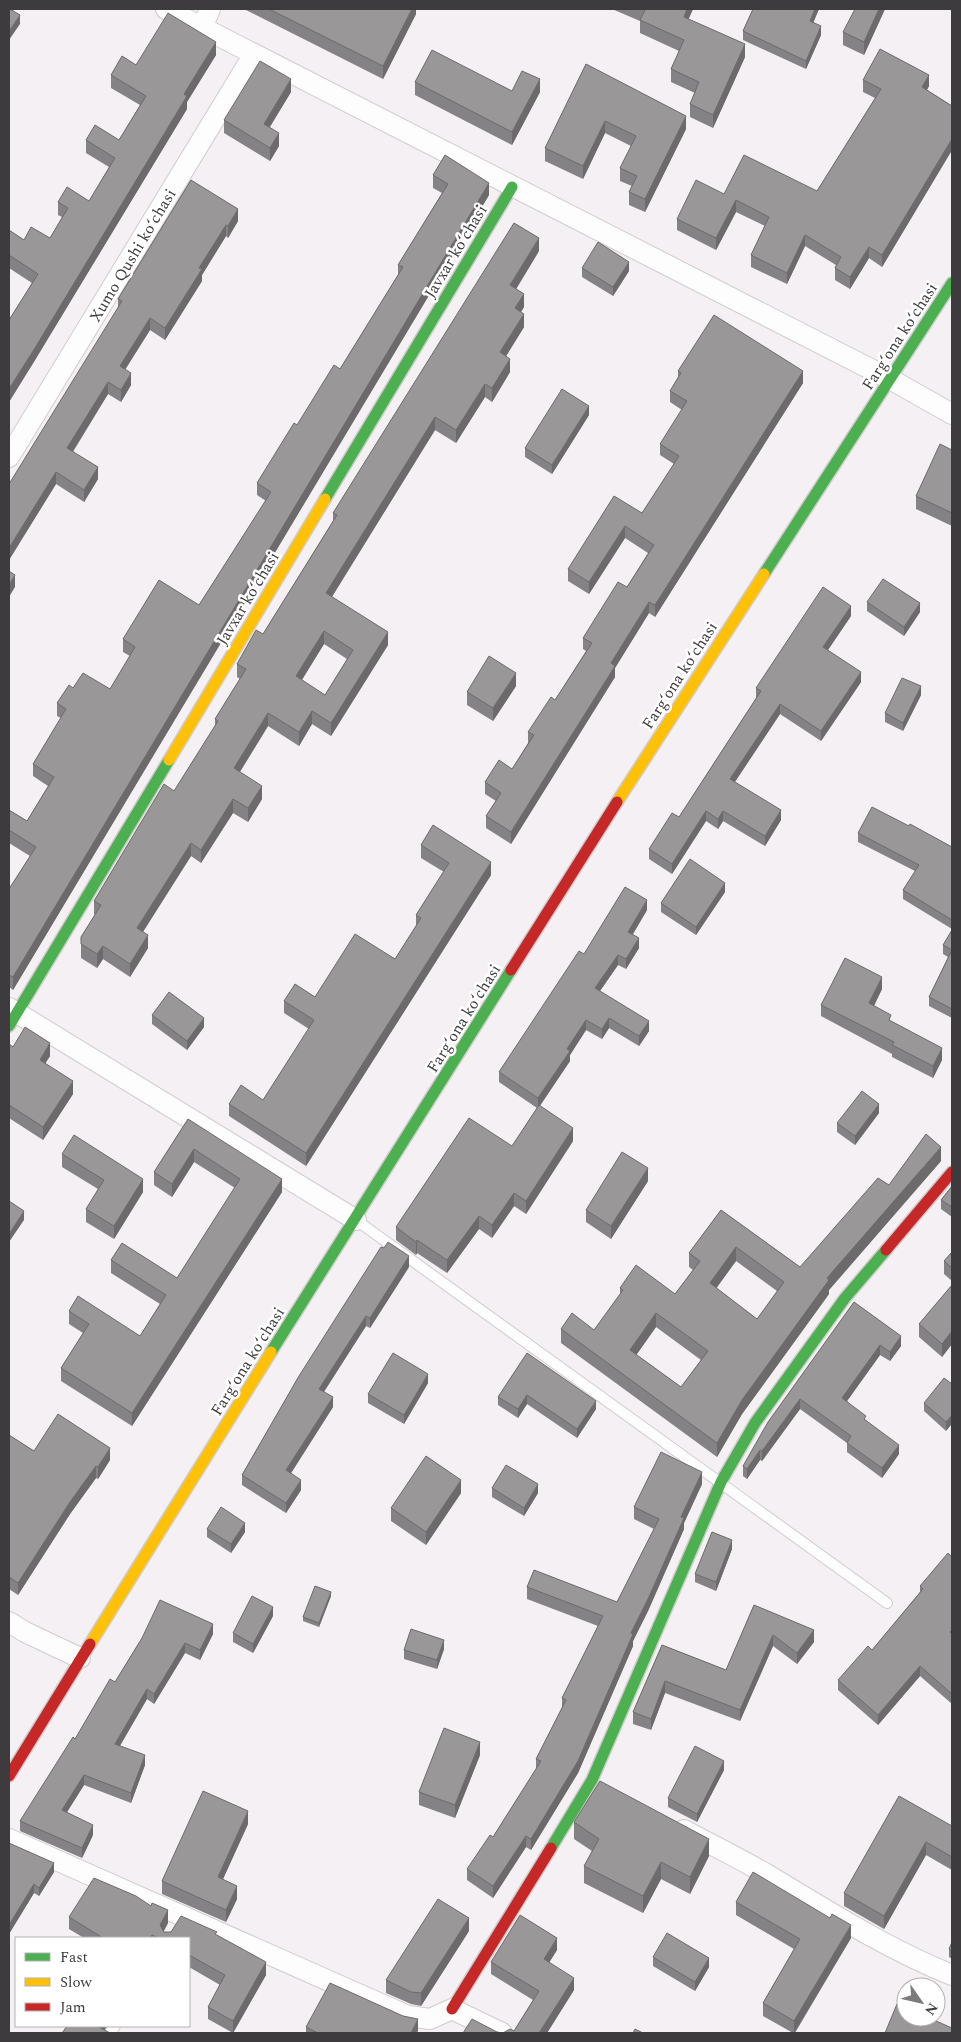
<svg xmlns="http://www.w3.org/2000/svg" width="961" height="2042" font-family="Spectral,serif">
	<rect width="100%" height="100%" fill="#f5f0f3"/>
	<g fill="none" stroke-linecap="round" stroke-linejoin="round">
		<!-- lane casing -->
		<g stroke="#cfccce" stroke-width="12">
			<path id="lane" d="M356,1220L887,1603
				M110,2033L115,2026"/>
		</g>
		<!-- street casing -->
		<g stroke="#cfccce" stroke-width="22">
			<path id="street" d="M166,9L890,379L952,414
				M202,28L210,9
				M9,457L254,54
				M9,1008L356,1220
				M9,1622L25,1632L80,1658
				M684,1830C712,1845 741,1859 768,1875C828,1911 887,1949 952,1975
				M9,1839L408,2016L430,2019L452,2009L502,2033"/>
		</g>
		<!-- fast casing -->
		<g stroke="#cfccce" stroke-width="14">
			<path id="fast" d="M325,499L512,187
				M764,574L952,283
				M9,1026L169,760
				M271,1352L511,970
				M551,1848L592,1780L721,1482L755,1423L845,1298L886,1250"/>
		</g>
		<!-- slow casing -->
		<g stroke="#cfccce" stroke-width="14">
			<path id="slow" d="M169,760L325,499
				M617,802L764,574
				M90,1644L271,1352"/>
		</g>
		<!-- jam casing -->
		<g stroke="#cfccce" stroke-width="14">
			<path id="jam" d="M511,970L617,802
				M886,1250L952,1172
				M9,1776L90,1644
				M452,2009L551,1848"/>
		</g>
		<!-- lane -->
		<use href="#lane" stroke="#fefdfd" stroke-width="10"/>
		<!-- street -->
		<use href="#street" stroke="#fefdfd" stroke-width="20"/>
		<!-- fast -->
		<use href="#fast" stroke="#4caf50" stroke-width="11"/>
		<!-- slow -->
		<use href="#slow" stroke="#ffc107" stroke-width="11"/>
		<!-- jam -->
		<use href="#jam" stroke="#c62828" stroke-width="11"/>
	</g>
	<!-- wall -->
	<path fill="#848284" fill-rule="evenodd" d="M246,9H416V14L383,79L246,10Z
		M612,9H693L688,19L745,57L713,128L690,117V104L695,93L671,82V69L679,51L640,33V21Z
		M753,9H819L813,23L821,35L806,69L743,40V31Z
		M885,9L864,55L843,45V32Z
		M216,55L187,102V109L35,360L9,402V320L32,283L9,268V230L24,240L50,238L62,217L58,215V202L89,201L109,167L86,153V140H119L140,105L111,88V75L136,65Z
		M586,64L686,129L645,212L629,205V192L632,186L620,181V168L631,146L605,133L583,179L545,161V148Z
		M863,80L929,86L927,90L952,106V150L882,267L869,258L850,289L835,280V268L836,265L805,246L787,284L751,267V255L765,226L736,212L716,250L677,230V219L724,194L817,191L875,98L863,92Z
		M415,82L512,91L540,92L512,145L415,95Z
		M291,92L270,127L279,146L270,161L224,133V120Z
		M433,175L489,195L13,990L9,987V889L30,856L9,843V810L27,821L48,786L33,776V764L61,718L57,716V703L73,688L110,689L130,656L123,652V639L199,605L266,501L257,495V483L297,425L340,369L398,275V265L442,193L433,188Z
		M191,180L238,221L228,238L226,236L202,275V281L165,340L150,330L125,369L131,385L121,402L108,394L73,452L98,479L84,502L56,484L9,560L118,308V299Z
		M539,251L516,289L524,307L521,312L524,327L506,356L510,372L492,402L485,397L456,443L435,430L332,597L388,645L331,736L312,724L299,746L268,726L240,772L262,799L248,822L233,813L201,863L191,856L143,932L148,948L130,977L103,959L97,968L81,958V937L95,915L94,914V901L174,791L215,726V719L240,679L237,677V664L263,634L333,521V513ZM324,644L347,659L325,695L302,680Z
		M582,268L629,271L613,296L582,277Z
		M678,371L803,383L655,617L649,613L615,668V677L511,844L486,828V816L496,801L485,794V782L512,769L528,743V732L555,700L586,651L583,649V638L627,587L648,553L625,538L589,594L568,581V569L642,513L674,464L660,455V444L682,410L670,402V391L678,377Z
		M589,415L552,474L525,457V448Z
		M952,450V526L916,509V496Z
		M867,602L920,612L904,636L867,611Z
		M851,616L828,650L861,682L821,741L780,714L735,782L781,820L765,846L723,821L718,829L706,821L672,874L649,859V849L679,817L756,698V688Z
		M516,686L493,721L467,705V692Z
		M921,695L903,731L885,722V713Z
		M909,826L952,847V929L903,899V890L915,871L858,842V833Z
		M421,845L491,875L306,1166L229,1116V1104L263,1100L309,1029L284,1013V1001L315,997L395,959L416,926V915L444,872L421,858Z
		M725,892L696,935L661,912V903Z
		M647,910L633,934L639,948L626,969L618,965L600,991L649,1031L639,1046L609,1028L602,1039L586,1030L570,1055V1061L540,1106L573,1141L526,1214L514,1206L492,1238L479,1229L447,1273L417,1253L416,1255L396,1240V1227L512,1146L537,1108L499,1082V1072L584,954Z
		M952,930V1018L929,1006V997L948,957L943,954V945Z
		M882,989L874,1006L891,1021L942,1060L933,1078L892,1057V1054L821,1016V1005Z
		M152,1015L204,1027L187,1050L152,1024Z
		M9,1044L13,1047L50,1056L45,1063L73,1094L43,1140L9,1118Z
		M879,1113L855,1145L837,1132V1123Z
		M188,1119L282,1192L132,1426L61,1381V1368L83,1333L69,1324V1311L140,1336L160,1304L111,1273V1260L177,1278L235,1188L194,1162L172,1197L154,1185V1172Z
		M62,1154L143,1192L114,1239L86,1222V1209L98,1189L62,1167Z
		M941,1161L829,1290V1294L742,1414L717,1457L561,1343V1329L594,1330L620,1294V1288L675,1294L693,1270L689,1267V1253L721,1210L800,1267L889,1185ZM736,1261L777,1291L757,1319L716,1288ZM656,1327L701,1360L681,1387L636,1355Z
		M648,1181L611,1239L586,1222V1210Z
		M952,1186V1217L941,1209V1200Z
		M952,1252V1281L944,1274V1261Z
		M409,1267L370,1328L366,1326L324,1392L333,1407L291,1473L301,1490L286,1513L242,1485V1475L299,1376Z
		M952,1285V1344L942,1357L919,1337V1324Z
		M854,1302L901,1346L890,1361L880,1355L847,1401L899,1454L882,1478L847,1452V1443L800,1409L762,1461L760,1460L747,1479L743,1476V1466Z
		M527,1353L596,1409L577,1438L527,1404L518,1418L498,1405V1397Z
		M428,1383L404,1424L368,1403V1394Z
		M952,1384L946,1431L924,1411V1403Z
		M9,1435L34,1451L110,1460L98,1479L96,1478L70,1514L18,1595L9,1589Z
		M702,1484L684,1523V1529L648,1611L633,1641V1646L578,1773L531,1850L526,1847L493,1898L467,1880V1869L493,1837L536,1769V1759L562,1708V1698L598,1626L527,1599V1587L617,1602L654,1529L634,1519V1507Z
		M492,1488L538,1493L524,1516L492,1497Z
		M461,1493L426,1545L391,1521V1508Z
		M207,1529L245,1532L231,1553L207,1537Z
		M732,1549L716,1591L695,1582V1574Z
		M952,1557V1704L920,1676L878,1725L838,1690V1680L872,1650L920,1592V1586Z
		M331,1596L319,1627L303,1621V1617Z
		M754,1605L814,1642L797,1664L773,1646L740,1721L665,1693L651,1730L633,1724V1712L662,1645L726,1670Z
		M273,1616L253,1653L233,1642V1633Z
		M213,1634L200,1660L185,1653L154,1704L147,1699L120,1746L145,1765L131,1803L84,1785L67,1812L93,1835L82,1858L20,1831V1821L75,1739L115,1682L142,1638Z
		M444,1649L437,1669L404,1659V1650Z
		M480,1755L455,1818L419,1805V1792Z
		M724,1770L697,1822L668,1807V1798Z
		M574,1822L709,1856L690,1894L661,1879L643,1913L584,1883V1866L592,1851L574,1839Z
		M248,1824L223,1879L237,1899L226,1922L162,1894V1881Z
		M952,1826V1870L926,1855L884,1929L844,1906V1893Z
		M9,1843L54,1872L39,1896L34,1893L9,1934Z
		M736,1902L851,1938L795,2033H793L763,2016V2003L794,1949L736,1915Z
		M69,1917L168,1923L164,1931V1932L217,1935L266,1975L233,2033L208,2019V2007L220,1985L189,1967V1938H84L69,1929Z
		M469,1931L421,2006L411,2004L386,1993V1980Z
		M952,1942V1959L949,1957V1949Z
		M557,1950L549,1962L574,1990L547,2033H463L497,2032L503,2033L514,2031L533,2000L491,1974V1962Z
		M653,1957L709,1967L695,1991L653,1966Z
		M306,2027L418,2030L417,2033H306Z"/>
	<!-- shaded-wall -->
	<path fill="#6c6a6b" d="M412,9H416V14L383,79V66Z
		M687,9H693L684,30V17Z
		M815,9H819L810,30V21Z
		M879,9H885L864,55V42Z
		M20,15V24L9,40V31Z
		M821,26V35L806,69V61Z
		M216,42V55L187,102V109L35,360L9,402V389L184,94Z
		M745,44V57L713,128V115Z
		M929,75V86L922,98V87Z
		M291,79V92L264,136V124Z
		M540,79V92L512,145V132Z
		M686,116V129L645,212V199Z
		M605,121V133L583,179V166Z
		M279,133V146L270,161V148Z
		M952,139V150L882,267V255Z
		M489,183V195L13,990V977Z
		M736,200V212L716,250V238Z
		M238,209V221L228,238V226Z
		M226,225V236L202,275V281L165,340V328L199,268Z
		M805,235V246L787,284V273Z
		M539,238V251L510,299V285Z
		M869,247V258L850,289V277Z
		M629,262V271L613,296V287Z
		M524,294V307L515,321V308Z
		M524,314V327L500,366V352Z
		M150,318V330L120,378V366Z
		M510,359V372L492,402V388Z
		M803,371V383L655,617V605Z
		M131,373V385L121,402V390Z
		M108,382V394L67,460V448Z
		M485,384V397L456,443V430Z
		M589,406V415L552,474V465Z
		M435,417V430L326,606V593Z
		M98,467V479L84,502V490Z
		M56,472V484L9,560V548Z
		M625,526V538L589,594V582Z
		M15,575V587L9,597V585Z
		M649,602V613L615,668V677L511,844V832L611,663Z
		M920,603V612L904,636V627Z
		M851,606V616L823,657V647Z
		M324,631V644L296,689V676Z
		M388,632V645L331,736V723Z
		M861,672V682L821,741V731Z
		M516,673V686L493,721V708Z
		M921,686V695L903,731V723Z
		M780,704V714L730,789V779Z
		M312,711V724L299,746V732Z
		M268,713V726L234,781V768Z
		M262,786V799L248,822V808Z
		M233,799V813L201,863V850Z
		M781,810V820L765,846V836Z
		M706,811V821L672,874V864Z
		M723,811V821L718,829V819Z
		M191,843V856L137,941V928Z
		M491,862V875L306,1166V1153Z
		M725,883V892L696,935V927Z
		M647,900V910L628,942V932Z
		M148,935V948L130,977V964Z
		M639,938V948L626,969V959Z
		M103,946V959L97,968V954Z
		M618,955V965L595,998V988Z
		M882,977V989L869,1015V1003Z
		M204,1018V1027L187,1050V1041Z
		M609,1018V1028L602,1039V1029Z
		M586,1020V1030L570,1055V1061L538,1108V1098L567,1049Z
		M649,1021V1031L639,1046V1036Z
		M50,1043V1056L40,1072V1060Z
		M942,1048V1060L933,1078V1066Z
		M73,1081V1094L43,1140V1127Z
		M879,1104V1113L855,1145V1136Z
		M573,1128V1141L526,1214V1201Z
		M941,1147V1161L829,1290V1294L742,1414L717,1457V1443L742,1400L827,1278Z
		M194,1149V1162L172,1197V1184Z
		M648,1168V1181L611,1239V1226Z
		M143,1179V1192L114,1239V1226Z
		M282,1179V1192L132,1426V1413Z
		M514,1193V1206L492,1238V1225Z
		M24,1211V1220L9,1242V1234Z
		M479,1216V1229L447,1273V1260Z
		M417,1240V1253L416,1255V1242Z
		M736,1247V1261L710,1297V1283Z
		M409,1256V1267L370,1328V1318Z
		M656,1313V1327L630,1364V1350Z
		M366,1316V1326L319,1399V1389Z
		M952,1331V1344L942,1357V1344Z
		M901,1336V1346L890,1361V1352Z
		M880,1345V1355L842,1408V1398Z
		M428,1374V1383L404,1424V1415Z
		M527,1395V1404L518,1418V1409Z
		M333,1397V1407L286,1481V1470Z
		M800,1399V1409L762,1461V1451Z
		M596,1401V1409L577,1438V1429Z
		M952,1415V1424L946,1431V1422Z
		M899,1445V1454L882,1478V1468Z
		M110,1448V1460L98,1479V1467Z
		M760,1450V1460L747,1479V1469Z
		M96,1466V1478L70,1514L18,1595V1583L70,1502Z
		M702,1472V1484L684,1523V1529L648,1611L633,1641V1646L578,1773L531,1850V1839Z
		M301,1480V1490L286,1513V1503Z
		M461,1480V1493L426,1545V1532Z
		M538,1484V1493L524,1516V1508Z
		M245,1523V1532L231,1553V1544Z
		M732,1540V1549L716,1591V1582Z
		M331,1592V1596L319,1627V1623Z
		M273,1607V1616L253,1653V1644Z
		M213,1624V1634L200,1660V1650Z
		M814,1630V1642L797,1664V1653Z
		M773,1635V1646L740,1721V1710Z
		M444,1640V1649L437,1669V1660Z
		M185,1643V1653L154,1704V1694Z
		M920,1666V1676L878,1725V1715Z
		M665,1681V1693L651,1730V1719Z
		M147,1689V1699L115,1754V1744Z
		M480,1742V1755L455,1818V1805Z
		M145,1755V1765L131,1803V1793Z
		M724,1761V1770L697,1822V1814Z
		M84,1775V1785L62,1820V1810Z
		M248,1811V1824L218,1890V1877Z
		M93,1825V1835L82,1858V1848Z
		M526,1836V1847L493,1898V1886Z
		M709,1839V1856L690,1894V1877Z
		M926,1842V1855L884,1929V1916Z
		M661,1862V1879L643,1913V1896Z
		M54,1863V1872L39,1896V1888Z
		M34,1884V1893L9,1934V1925Z
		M237,1886V1899L226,1922V1910Z
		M168,1910V1923L160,1937V1925Z
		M469,1918V1931L421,2006V1993Z
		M851,1925V1938L794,2033V2021Z
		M557,1938V1950L544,1971V1959Z
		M709,1958V1967L695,1991V1982Z
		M266,1962V1975L233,2033V2021Z
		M574,1978V1990L547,2033H539Z
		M418,2019V2030L417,2033H411Z
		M100,2026H107L103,2033H99Z"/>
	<!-- building -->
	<path fill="#9a9799" stroke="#6c6a6b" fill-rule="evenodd" d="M9,9H10L20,15L9,31Z
		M269,9H412L383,66Z
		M642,9H687L684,17L745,44L713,115L690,104L699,82L671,69L684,40L640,20L645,10Z
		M753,9H815L810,21L821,26L806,61L743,31Z
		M855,9H879L864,42L843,32Z
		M168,13L216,42L184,94L187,96L35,348L9,389V320L38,274L9,255V230L24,240L31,227L50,238L68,208L58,202L67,187L89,201L115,158L86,140L95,125L119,140L146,96L111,75L122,56L136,65Z
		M880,49L929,75L922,87L952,106V139L882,255L869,247L850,277L835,268L841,257L805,235L787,273L751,255L769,217L736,200L716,238L677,219L696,180L724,194L744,155L817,191L881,89L863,80Z
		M432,50L512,91L522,71L540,79L512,132L415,82Z
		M260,61L291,79L264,124L279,133L270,148L224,120Z
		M586,64L686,116L645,199L629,192L637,176L620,168L636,136L605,121L583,166L545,148Z
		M445,155L489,183L13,977L9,975V889L36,847L9,830V810L27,821L54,777L33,764L66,709L57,703L69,685L73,688L83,673L110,689L135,647L123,639L159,580L199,605L271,492L257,483L294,423L297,425L334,365L340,369L403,267L398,265L448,184L433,175Z
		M191,180L238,209L228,226L226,225L199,268L202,269L165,328L150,318L120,366L131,373L121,390L108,382L67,448L98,467L84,490L56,472L9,548V484L122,301L118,299Z
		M514,223L539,238L510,285L524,294L515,308L524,314L500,352L510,359L492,388L485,384L456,430L435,417L326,593L388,632L331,723L312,711L299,732L268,713L234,768L262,786L248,808L233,799L201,850L191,843L137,928L148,935L130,964L103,946L97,954L81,944V937L101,905L94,901L164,784L174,791L218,721L215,719L246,669L237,664L256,630L263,634L337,515L333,513ZM324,631L353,650L325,695L296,676Z
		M598,242L629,262L613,287L582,268Z
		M714,315L803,371L655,605L649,602L611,663L615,666L511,832L486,816L501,793L485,782L499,760L512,769L534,735L528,732L551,697L555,700L592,643L583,638L618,582L627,587L654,545L625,526L589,582L568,569L614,496L642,513L679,456L660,444L687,401L670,391L681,373L678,371Z
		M562,389L589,406L552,465L525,448Z
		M940,444L952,450V513L916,496Z
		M9,571L15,575L9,585Z
		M883,579L920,603L904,627L867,602Z
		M823,587L851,606L823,647L861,672L821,731L780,704L730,779L781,810L765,836L723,811L718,819L706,811L672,864L649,849L672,813L679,817L761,691L756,688Z
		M489,656L516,673L493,708L467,692Z
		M902,678L921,686L903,723L885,713Z
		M872,807L909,826L910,824L952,847V920L903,890L919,865L858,833Z
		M433,825L491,862L306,1153L229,1104L241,1085L263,1100L314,1020L284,1001L295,984L315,997L355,934L395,959L421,918L416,915L449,863L421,845Z
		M690,859L725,883L696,927L661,903Z
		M625,887L647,900L628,932L639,938L626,959L618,955L595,988L649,1021L639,1036L609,1018L602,1029L586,1020L567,1049L570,1051L538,1098L499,1072L579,951L584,954Z
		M952,930V1009L929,997L952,950L943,945Z
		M845,958L882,977L869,1003L891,1015L889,1020L942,1048L933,1066L892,1045L894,1042L821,1005Z
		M169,992L204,1018L187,1041L152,1015Z
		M25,1027L50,1043L40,1060L73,1081L43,1127L9,1105V1044L13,1047Z
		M862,1091L879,1104L855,1136L837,1123Z
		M539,1105L573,1128L526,1201L514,1193L492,1225L479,1216L447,1260L417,1240L416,1242L396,1227L469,1118L512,1146Z
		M188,1119L282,1179L132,1413L61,1368L89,1324L69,1311L78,1296L140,1336L166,1295L111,1260L122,1243L177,1278L240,1179L194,1149L172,1184L154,1172Z
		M926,1134L941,1147L827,1278L829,1280L742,1400L717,1443L561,1329L572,1313L594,1330L623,1290L620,1288L636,1265L675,1294L700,1261L689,1253L721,1210L800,1267L878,1178L889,1185ZM736,1247L784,1282L757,1319L710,1283ZM656,1313L708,1351L681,1387L630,1350Z
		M74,1135L143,1179L114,1226L86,1209L104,1180L62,1154Z
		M622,1152L648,1168L611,1226L586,1210Z
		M952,1186V1207L941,1200Z
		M9,1201L24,1211L9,1234Z
		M388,1242L409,1256L370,1318L366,1316L319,1389L333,1397L286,1470L301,1480L286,1503L242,1475L299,1376L381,1247L384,1248Z
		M952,1252V1268L944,1261Z
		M952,1285V1331L942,1344L919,1324Z
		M854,1302L901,1336L890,1352L880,1345L842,1398L866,1416L864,1419L899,1445L882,1468L847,1443L851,1436L800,1399L762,1451L760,1450L747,1469L743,1466L768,1422Z
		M393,1353L428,1374L404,1415L368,1394Z
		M527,1353L596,1401L577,1429L527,1395L518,1409L498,1397Z
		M944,1378L952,1384V1415L946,1422L924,1403Z
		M58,1414L110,1448L98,1467L96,1466L70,1502L18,1583L9,1577V1435L34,1451Z
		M661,1452L702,1472L681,1517L684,1518L648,1599L631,1633L633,1634L578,1761L531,1839L526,1836L493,1886L467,1869L490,1835L493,1837L541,1761L536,1759L566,1700L562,1698L603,1616L527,1587L534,1570L617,1602L659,1519L634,1507Z
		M426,1456L461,1480L426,1532L391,1508Z
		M506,1465L538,1484L524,1508L492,1488Z
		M221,1507L245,1523L231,1544L207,1529Z
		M712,1532L732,1540L716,1582L695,1574Z
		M948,1553L952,1557V1630L950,1632L952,1634V1694L920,1666L878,1715L838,1680L868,1646L872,1650L923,1589L920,1586Z
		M315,1586L331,1592L319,1623L303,1617Z
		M252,1596L273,1607L253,1644L233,1633Z
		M160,1600L213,1624L200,1650L185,1643L154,1694L147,1689L115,1744L145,1755L131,1793L84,1775L62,1810L93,1825L82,1848L20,1821L73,1737L75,1739L110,1679L115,1682L142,1638Z
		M754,1605L814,1630L797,1653L773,1635L740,1710L665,1681L651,1719L633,1712L662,1645L726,1670Z
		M411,1629L444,1640L437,1660L404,1650Z
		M444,1728L480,1742L455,1805L419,1792Z
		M695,1746L724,1761L697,1814L668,1798Z
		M600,1781L709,1839L690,1877L661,1862L643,1896L584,1866L599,1839L574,1822Z
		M203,1791L248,1811L218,1877L237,1886L226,1910L162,1881Z
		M899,1796L952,1826V1857L926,1842L884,1916L844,1893Z
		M9,1843L54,1863L39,1888L34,1884L9,1925Z
		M753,1872L830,1918L832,1914L851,1925L794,2021L763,2003L800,1939L736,1902Z
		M94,1878L136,1896L151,1906L152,1903L168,1910L160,1925L164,1932H171L181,1916L217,1932L215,1934L266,1962L233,2021L208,2007L225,1975L189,1955V1938H158L152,1935L150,1938H103L69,1917Z
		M438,1899L469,1918L421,1993L411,1992L386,1980Z
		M520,1915L557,1938L544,1959L574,1978L539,2033H463L472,2019L497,2032L503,2033L510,2029L514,2031L539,1991L491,1962Z
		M667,1933L709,1958L695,1982L653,1957Z
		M952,1942V1951L949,1949Z
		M330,1983L403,2016L418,2019L411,2033H318L306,2027Z
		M897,2004L906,2008V2017H927L952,2028V2033H885Z
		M67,2026H100L99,2027L110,2033H62Z
		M635,2029L643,2033H633Z"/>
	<g text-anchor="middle" stroke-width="5" stroke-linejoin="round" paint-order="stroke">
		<!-- street labels -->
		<g font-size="16" fill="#3d3b3d" stroke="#fff">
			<text transform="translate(455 251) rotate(-59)" y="6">Javxar koʻchasi</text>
			<text transform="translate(132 255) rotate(-59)" y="6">Xumo Qushi koʻchasi</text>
			<text transform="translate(899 336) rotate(-57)" y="6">Fargʻona koʻchasi</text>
			<text transform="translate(247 598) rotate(-59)" y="6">Javxar koʻchasi</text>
			<text transform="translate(679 675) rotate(-57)" y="6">Fargʻona koʻchasi</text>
			<text transform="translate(463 1018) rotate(-58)" y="6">Fargʻona koʻchasi</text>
			<text transform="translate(247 1361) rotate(-58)" y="6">Fargʻona koʻchasi</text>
		</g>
	</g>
	<!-- border -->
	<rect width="961" height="2042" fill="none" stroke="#3d3b3d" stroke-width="20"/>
	<!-- legend -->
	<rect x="15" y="1937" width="175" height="90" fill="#ffffff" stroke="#b1b1b1"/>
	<rect x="25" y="1953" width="25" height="8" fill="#4caf50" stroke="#b1b1b1"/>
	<text x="60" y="1962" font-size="15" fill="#3d3b3d">Fast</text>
	<rect x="25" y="1978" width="25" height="8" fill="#ffc107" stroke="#b1b1b1"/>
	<text x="60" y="1987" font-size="15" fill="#3d3b3d">Slow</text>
	<rect x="25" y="2003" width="25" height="8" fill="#c62828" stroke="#b1b1b1"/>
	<text x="60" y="2012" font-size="15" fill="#3d3b3d">Jam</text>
	<!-- north arrow -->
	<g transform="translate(921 2002) rotate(124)"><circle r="24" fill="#ffffff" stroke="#b1b1b1"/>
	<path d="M0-4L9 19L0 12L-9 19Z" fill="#7d7a7d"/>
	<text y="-8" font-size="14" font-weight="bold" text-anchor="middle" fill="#3d3b3d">N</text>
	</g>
</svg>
